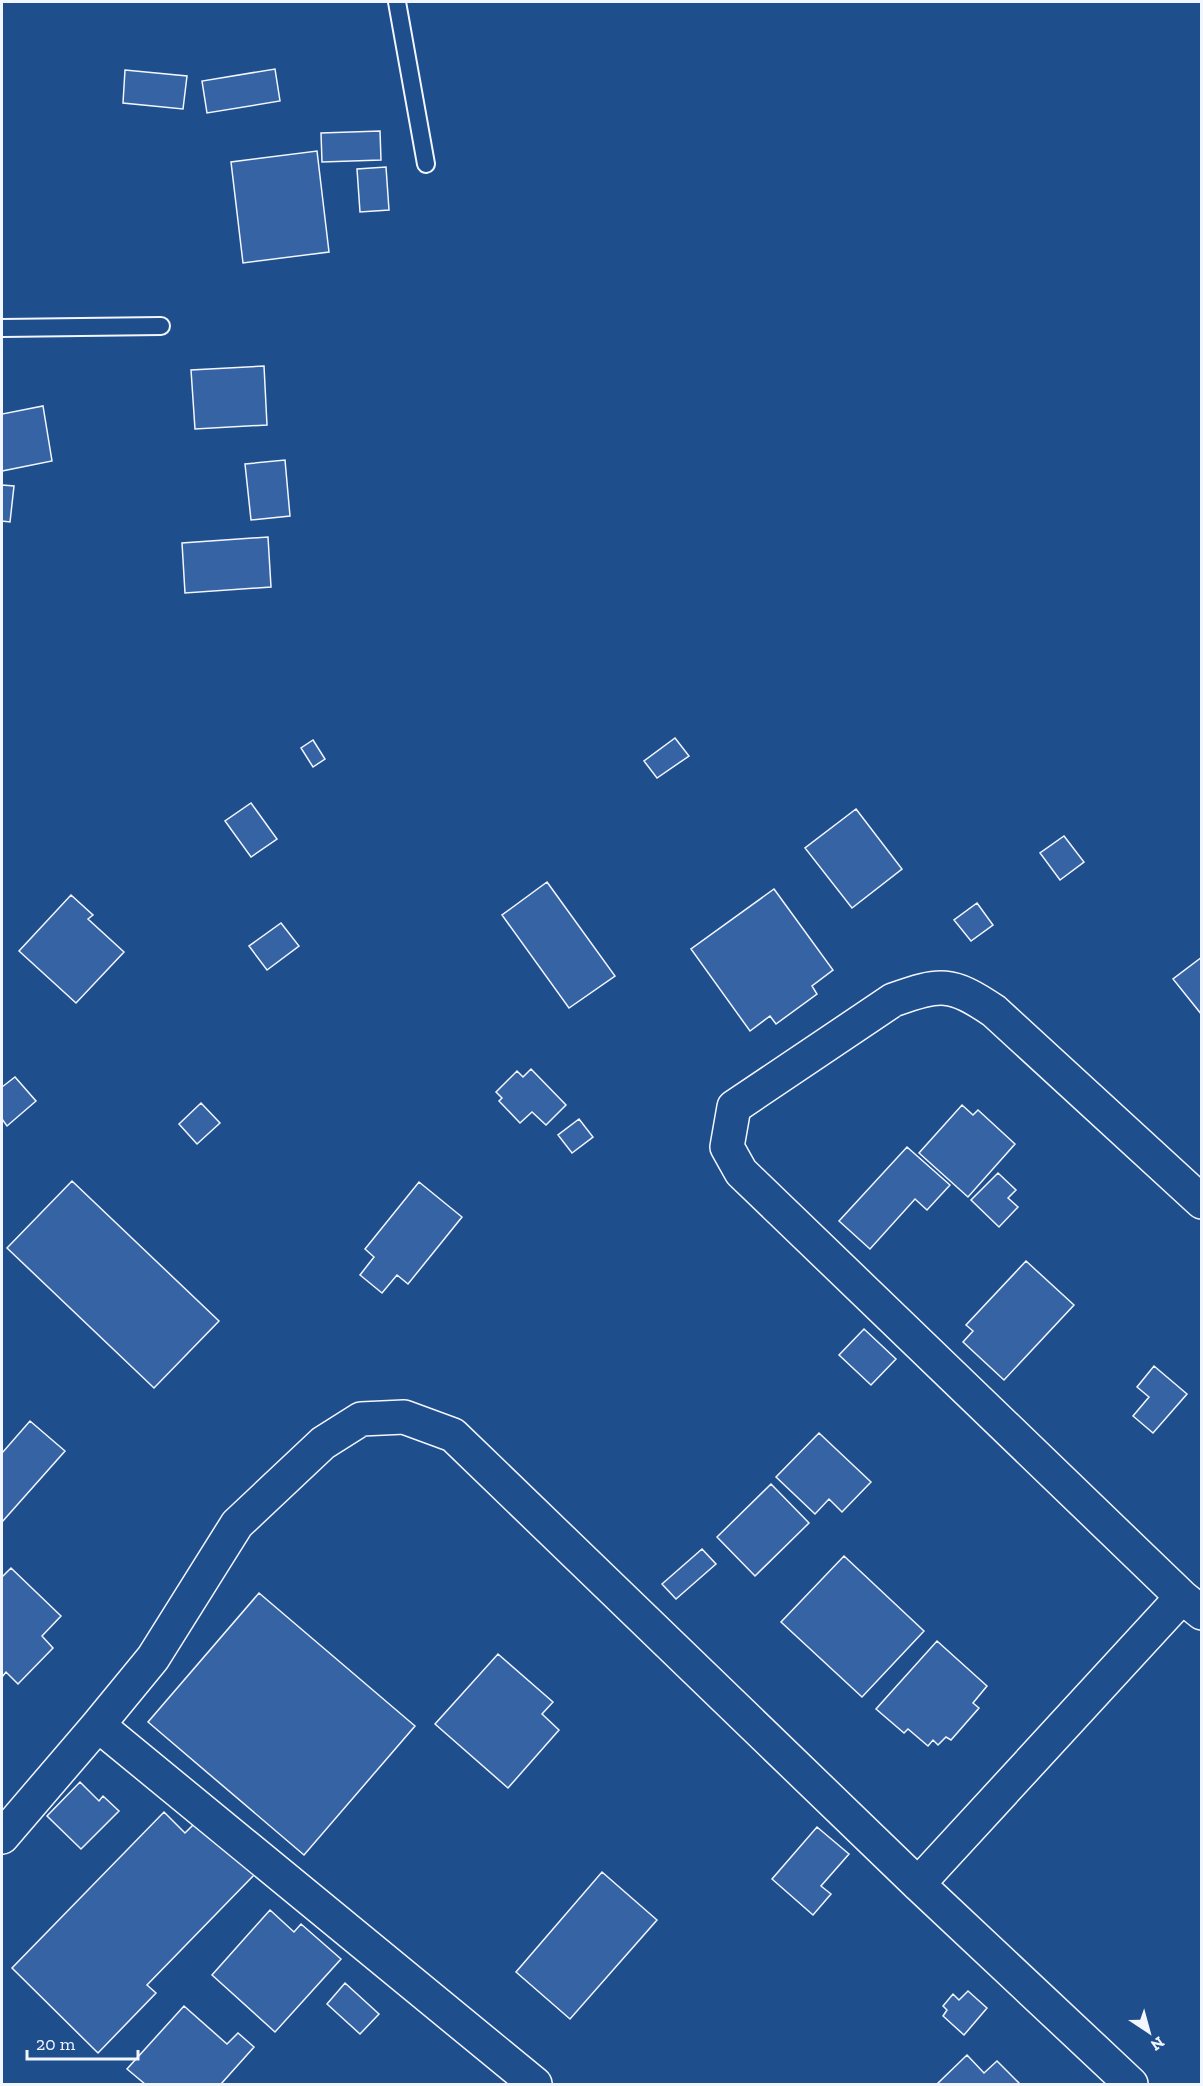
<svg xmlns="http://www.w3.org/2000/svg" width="1203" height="2086" font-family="'Zilla Slab',serif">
	<rect width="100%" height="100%" fill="#1f4e8c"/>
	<!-- building -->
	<path fill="#3563a3" stroke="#f2f6ff" stroke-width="1.5" d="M275,69L280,101L207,113L202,81Z
		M125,70L187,76L183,109L123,103Z
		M380,131L381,160L322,162L321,133Z
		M317,151L329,252L243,263L231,162Z
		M386,167L389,210L360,212L357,169Z
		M264,366L267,425L195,429L191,370Z
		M43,406L52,461L2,471V414Z
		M285,460L290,516L251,520L245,464Z
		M2,485L14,486L10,522L2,521Z
		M268,537L271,587L185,593L182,543Z
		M675,738L689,756L657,778L644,761Z
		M313,740L325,759L313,767L301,748Z
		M251,803L277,839L251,857L225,821Z
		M856,809L902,869L852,908L805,848Z
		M1064,836L1084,862L1060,880L1040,853Z
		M547,882L615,976L569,1008L502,915Z
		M774,889L833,970L812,986L817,994L776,1024L770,1016L750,1031L691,949Z
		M71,895L93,915L88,919L124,952L76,1003L19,951Z
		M977,903L993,925L971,941L954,920Z
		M281,923L299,946L267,970L249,946Z
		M1202,957V1015L1173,979Z
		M531,1069L566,1105L546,1125L532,1112L520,1123L499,1101L502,1098L496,1092L517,1071L523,1077Z
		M15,1077L36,1101L7,1126L2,1119V1087Z
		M201,1103L220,1123L197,1144L179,1124Z
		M962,1105L973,1115L978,1110L1015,1144L968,1197L919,1153Z
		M579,1119L593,1137L572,1153L558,1135Z
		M907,1147L950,1185L927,1210L915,1199L870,1249L839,1221Z
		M998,1173L1016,1190L1008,1198L1018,1207L999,1227L971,1200Z
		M72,1181L219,1321L154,1388L7,1248Z
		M419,1182L462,1217L408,1284L397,1275L382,1293L360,1275L374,1257L365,1249Z
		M1026,1261L1074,1305L1004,1380L963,1342L973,1331L966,1325Z
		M864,1329L896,1359L871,1385L839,1355Z
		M1154,1366L1187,1394L1153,1433L1133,1416L1149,1397L1137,1387Z
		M30,1421L65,1451L2,1522V1453Z
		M819,1433L871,1482L842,1512L829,1499L815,1514L776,1477Z
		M771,1484L809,1523L755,1576L717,1537Z
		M702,1549L716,1564L676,1599L662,1584Z
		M844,1556L924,1631L862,1697L781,1622Z
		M11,1568L61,1616L42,1636L53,1648L18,1684L6,1672L2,1677V1577Z
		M259,1593L415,1726L304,1855L148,1722Z
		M937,1641L987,1686L973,1703L979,1708L951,1740L946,1737L938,1745L933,1740L928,1746L908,1729L904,1733L876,1709Z
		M498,1654L553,1702L542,1714L559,1730L508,1788L435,1724Z
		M80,1782L99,1801L103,1796L119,1811L81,1849L47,1816Z
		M164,1812L185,1833L198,1820L254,1875L147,1985L156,1993L98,2053L12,1968Z
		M817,1827L849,1854L821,1886L831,1894L813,1915L772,1879Z
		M602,1872L657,1920L570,2019L516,1972Z
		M270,1910L294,1932L301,1924L341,1959L275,2032L212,1975Z
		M345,1983L379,2014L360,2034L327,2004Z
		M968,1991L987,2008L964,2035L943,2016L947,2010L943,2006L953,1994L959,2000Z
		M184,2006L227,2044L238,2033L254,2047L221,2084H145L127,2069Z
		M967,2055L984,2073L997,2061L1020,2084H937Z"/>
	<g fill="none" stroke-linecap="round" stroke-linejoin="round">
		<!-- service casing -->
		<g stroke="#f2f6ff" stroke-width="20">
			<path id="service" d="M397,2L426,164
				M2,328L161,326"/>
		</g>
		<!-- minor casing -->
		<g stroke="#f2f6ff" stroke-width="36">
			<path id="minor" d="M1182,1597L741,1172L727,1147L734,1107L893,1000C941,983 951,982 994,1011L1202,1202
				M2,1837L98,1725
				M918,1884L1182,1597L1202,1613
				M535,2084L98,1725L153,1658L237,1524L323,1443L361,1419L404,1417L453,1435L918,1884L1131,2084"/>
		</g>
		<!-- service -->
		<use href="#service" stroke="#1f4e8c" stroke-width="16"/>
		<!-- minor -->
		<use href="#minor" stroke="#1f4e8c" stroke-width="33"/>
	</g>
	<!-- border -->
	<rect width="1203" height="2086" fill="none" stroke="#f2f6ff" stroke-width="6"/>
	<!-- north arrow -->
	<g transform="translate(1149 2032) rotate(144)" stroke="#1f4e8c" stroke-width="4.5" paint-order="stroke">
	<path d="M0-4.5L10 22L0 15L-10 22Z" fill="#f2f6ff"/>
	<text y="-9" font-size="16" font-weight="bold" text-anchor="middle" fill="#f2f6ff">N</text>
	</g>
	<!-- scale -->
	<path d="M27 2050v9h111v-9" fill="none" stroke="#f2f6ff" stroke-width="3"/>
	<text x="36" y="2050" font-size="18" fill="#f2f6ff" stroke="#1f4e8c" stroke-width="4.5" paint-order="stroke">20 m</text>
</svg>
